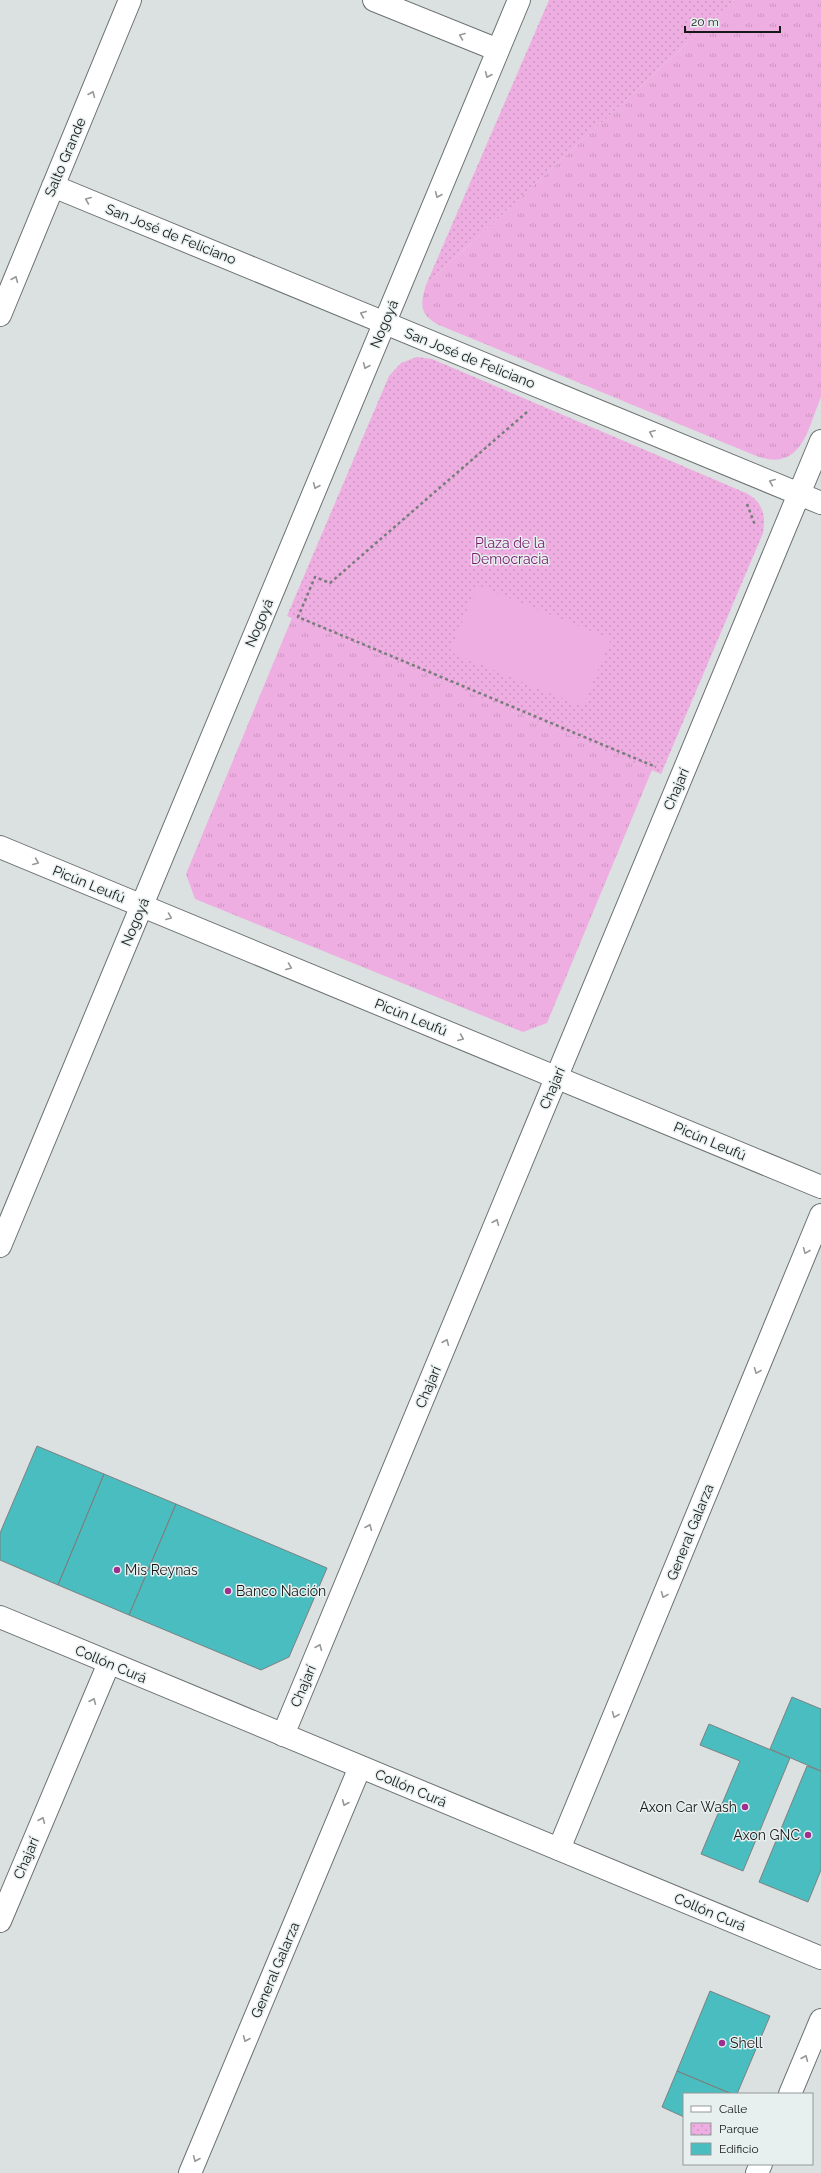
<svg xmlns="http://www.w3.org/2000/svg" width="821" height="2173" font-family="Raleway,sans-serif">
	<defs>
		<pattern id="grass-tufts" width="24" height="20" patternUnits="userSpaceOnUse"><rect width="24" height="20" fill="#eeaee1"/><path d="M3 7l-1-3M5 7V3M7 7l1-3M15 17l-1-3M17 17v-4M19 17l1-3" fill="none" stroke="#cb95c0"/></pattern>
		<pattern id="park-dots" width="8" height="8" patternUnits="userSpaceOnUse"><rect width="8" height="8" fill="#eeaee1"/><path d="M2 2h.1M6 6h.1" fill="none" stroke="#cb95c0" stroke-width="1.8" stroke-linecap="round"/></pattern>
	</defs>
	<rect width="100%" height="100%" fill="#dbe1e1"/>
	<!-- grass -->
	<path fill="url(#grass-tufts)" d="M734,0H821V397C807,431 801,474 754,455L439,325C419,314 420,305 426,285Z
		M292,618L652,770L547,1023L523,1032L195,899L186,874Z"/>
	<!-- park -->
	<path fill="url(#park-dots)" d="M549,0H734L426,285Z
		M417,357L432,359L746,493C763,502 766,515 763,533L661,774L287,616L389,376L401,363Z"/>
	<!-- pitch -->
	<path fill="#eeaee1" d="M477,585L611,639L583,707L450,652Z"/>
	<!-- building -->
	<path fill="#49bdbf" stroke="#7c8282" d="M37,1446L104,1474L58,1585L0,1560V1533Z
		M104,1474L176,1504L129,1615L58,1585Z
		M176,1504L327,1568L289,1657L261,1670L129,1615Z
		M792,1697L821,1709V1771L770,1749Z
		M709,1724L790,1758L743,1871L701,1854L740,1761L700,1745Z
		M807,1766L821,1771V1870L808,1902L759,1882Z
		M710,1991L770,2016L737,2094H732L677,2071Z
		M677,2071L732,2094H684V2117L662,2107Z"/>
	<g fill="none" stroke-linecap="round" stroke-linejoin="round">
		<!-- minor casing -->
		<g stroke="#6c7272" stroke-width="24">
			<path id="minor" d="M374,0L498,50
				M53,186L821,503
				M0,315L130,0
				M0,847L821,1187
				M0,1246L519,0
				M283,1735L821,441
				M559,1849L821,1215
				M0,1921L109,1663
				M190,2173L360,1767"/>
		</g>
		<!-- secondary casing -->
		<g stroke="#6c7272" stroke-width="24">
			<path id="secondary" d="M0,1617L821,1958
				M790,2094L821,2020
				M757,2173L761,2164"/>
		</g>
		<!-- path -->
		<path stroke="#787c7c" stroke-width="2.5" stroke-dasharray="3 3" stroke-linecap="butt" d="M527,412L330,583L315,577L298,617L656,767
			M747,504L755,525"/>
		<!-- minor -->
		<use href="#minor" stroke="#fff" stroke-width="22"/>
		<!-- secondary -->
		<use href="#secondary" stroke="#fff" stroke-width="22"/>
	</g>
	<!-- one-way arrows -->
	<defs><path id="oneway-chevron" d="M-2-3.5L2.5 0L-2 3.5" fill="none" stroke-width="1.6" stroke-linecap="round" stroke-linejoin="round"/></defs>
	<g stroke="#979898">
		<use href="#oneway-chevron" transform="translate(462 36) rotate(-158)"/>
		<use href="#oneway-chevron" transform="translate(488 75) rotate(113)"/>
		<use href="#oneway-chevron" transform="translate(92 94) rotate(-67)"/>
		<use href="#oneway-chevron" transform="translate(438 195) rotate(113)"/>
		<use href="#oneway-chevron" transform="translate(88 200) rotate(-158)"/>
		<use href="#oneway-chevron" transform="translate(15 279) rotate(-67)"/>
		<use href="#oneway-chevron" transform="translate(363 314) rotate(-158)"/>
		<use href="#oneway-chevron" transform="translate(366 366) rotate(113)"/>
		<use href="#oneway-chevron" transform="translate(652 433) rotate(-158)"/>
		<use href="#oneway-chevron" transform="translate(772 482) rotate(-158)"/>
		<use href="#oneway-chevron" transform="translate(316 486) rotate(113)"/>
		<use href="#oneway-chevron" transform="translate(36 862) rotate(22)"/>
		<use href="#oneway-chevron" transform="translate(169 917) rotate(22)"/>
		<use href="#oneway-chevron" transform="translate(289 967) rotate(22)"/>
		<use href="#oneway-chevron" transform="translate(461 1038) rotate(22)"/>
		<use href="#oneway-chevron" transform="translate(496 1222) rotate(-67)"/>
		<use href="#oneway-chevron" transform="translate(806 1251) rotate(112)"/>
		<use href="#oneway-chevron" transform="translate(446 1342) rotate(-67)"/>
		<use href="#oneway-chevron" transform="translate(757 1371) rotate(112)"/>
		<use href="#oneway-chevron" transform="translate(369 1527) rotate(-67)"/>
		<use href="#oneway-chevron" transform="translate(664 1595) rotate(112)"/>
		<use href="#oneway-chevron" transform="translate(319 1647) rotate(-67)"/>
		<use href="#oneway-chevron" transform="translate(93 1701) rotate(-67)"/>
		<use href="#oneway-chevron" transform="translate(615 1715) rotate(112)"/>
		<use href="#oneway-chevron" transform="translate(345 1803) rotate(113)"/>
		<use href="#oneway-chevron" transform="translate(42 1820) rotate(-67)"/>
		<use href="#oneway-chevron" transform="translate(246 2039) rotate(113)"/>
		<use href="#oneway-chevron" transform="translate(805 2058) rotate(-67)"/>
		<use href="#oneway-chevron" transform="translate(196 2159) rotate(113)"/>
	</g>
	<!-- markers -->
	<g fill="#9d2f8f" stroke="#e8efef" stroke-width="1.5">
		<circle cx="117" cy="1570" r="4"/>
		<circle cx="228" cy="1591" r="4"/>
		<circle cx="745" cy="1807" r="4"/>
		<circle cx="808" cy="1835" r="4"/>
		<circle cx="722" cy="2043" r="4"/>
	</g>
	<g text-anchor="middle" stroke-width="3" stroke-linejoin="round" paint-order="stroke">
		<!-- street labels -->
		<g font-size="14" fill="#171919" stroke="#e8efef">
			<text transform="translate(65 157) rotate(-67)" y="5">Salto Grande</text>
			<text transform="translate(171 234) rotate(22)" y="5">San José de Feliciano</text>
			<text transform="translate(384 324) rotate(-67)" y="5">Nogoyá</text>
			<text transform="translate(470 358) rotate(22)" y="5">San José de Feliciano</text>
			<text transform="translate(259 623) rotate(-67)" y="5">Nogoyá</text>
			<text transform="translate(676 789) rotate(-67)" y="5">Chajarí</text>
			<text transform="translate(89 884) rotate(22)" y="5">Picún Leufú</text>
			<text transform="translate(135 922) rotate(-67)" y="5">Nogoyá</text>
			<text transform="translate(411 1017) rotate(22)" y="5">Picún Leufú</text>
			<text transform="translate(552 1088) rotate(-67)" y="5">Chajarí</text>
			<text transform="translate(710 1141) rotate(23)" y="5">Picún Leufú</text>
			<text transform="translate(428 1387) rotate(-67)" y="5">Chajarí</text>
			<text transform="translate(690 1532) rotate(-68)" y="5">General Galarza</text>
			<text transform="translate(111 1664) rotate(23)" y="5">Collón Curá</text>
			<text transform="translate(303 1686) rotate(-67)" y="5">Chajarí</text>
			<text transform="translate(411 1788) rotate(23)" y="5">Collón Curá</text>
			<text transform="translate(26 1858) rotate(-67)" y="5">Chajarí</text>
			<text transform="translate(710 1912) rotate(23)" y="5">Collón Curá</text>
			<text transform="translate(275 1970) rotate(-67)" y="5">General Galarza</text>
		</g>
		<!-- park labels -->
		<g font-size="14" fill="#78196d" stroke="#e8efef">
			<text x="510" y="548">Plaza de la<tspan x="510" dy="16">Democracia</tspan></text>
		</g>
		<!-- poi labels -->
		<g font-size="14" fill="#171919" stroke="#e8efef" text-anchor="start">
			<text x="125" y="1575">Mis Reynas</text>
			<text x="236" y="1596">Banco Nación</text>
			<text x="737" y="1812" text-anchor="end">Axon Car Wash</text>
			<text x="800" y="1840" text-anchor="end">Axon GNC</text>
			<text x="730" y="2048">Shell</text>
		</g>
	</g>
	<!-- legend -->
	<rect x="683" y="2093" width="130" height="72" fill="#e8efef" stroke="#949999"/>
	<rect x="691" y="2106" width="20" height="6" fill="#ffffff" stroke="#949999"/>
	<text x="719" y="2113" font-size="12" fill="#171919">Calle</text>
	<rect x="691" y="2123" width="20" height="12" fill="url(#park-dots)" stroke="#949999"/>
	<text x="719" y="2133" font-size="12" fill="#171919">Parque</text>
	<rect x="691" y="2143" width="20" height="12" fill="#49bdbf" stroke="#949999"/>
	<text x="719" y="2153" font-size="12" fill="#171919">Edificio</text>
	<!-- scale -->
	<path d="M685 26v6h95v-6" fill="none" stroke="#171919" stroke-width="2"/>
	<text x="691" y="26" font-size="12" fill="#171919" stroke="#e8efef" stroke-width="3" paint-order="stroke">20 m</text>
</svg>
